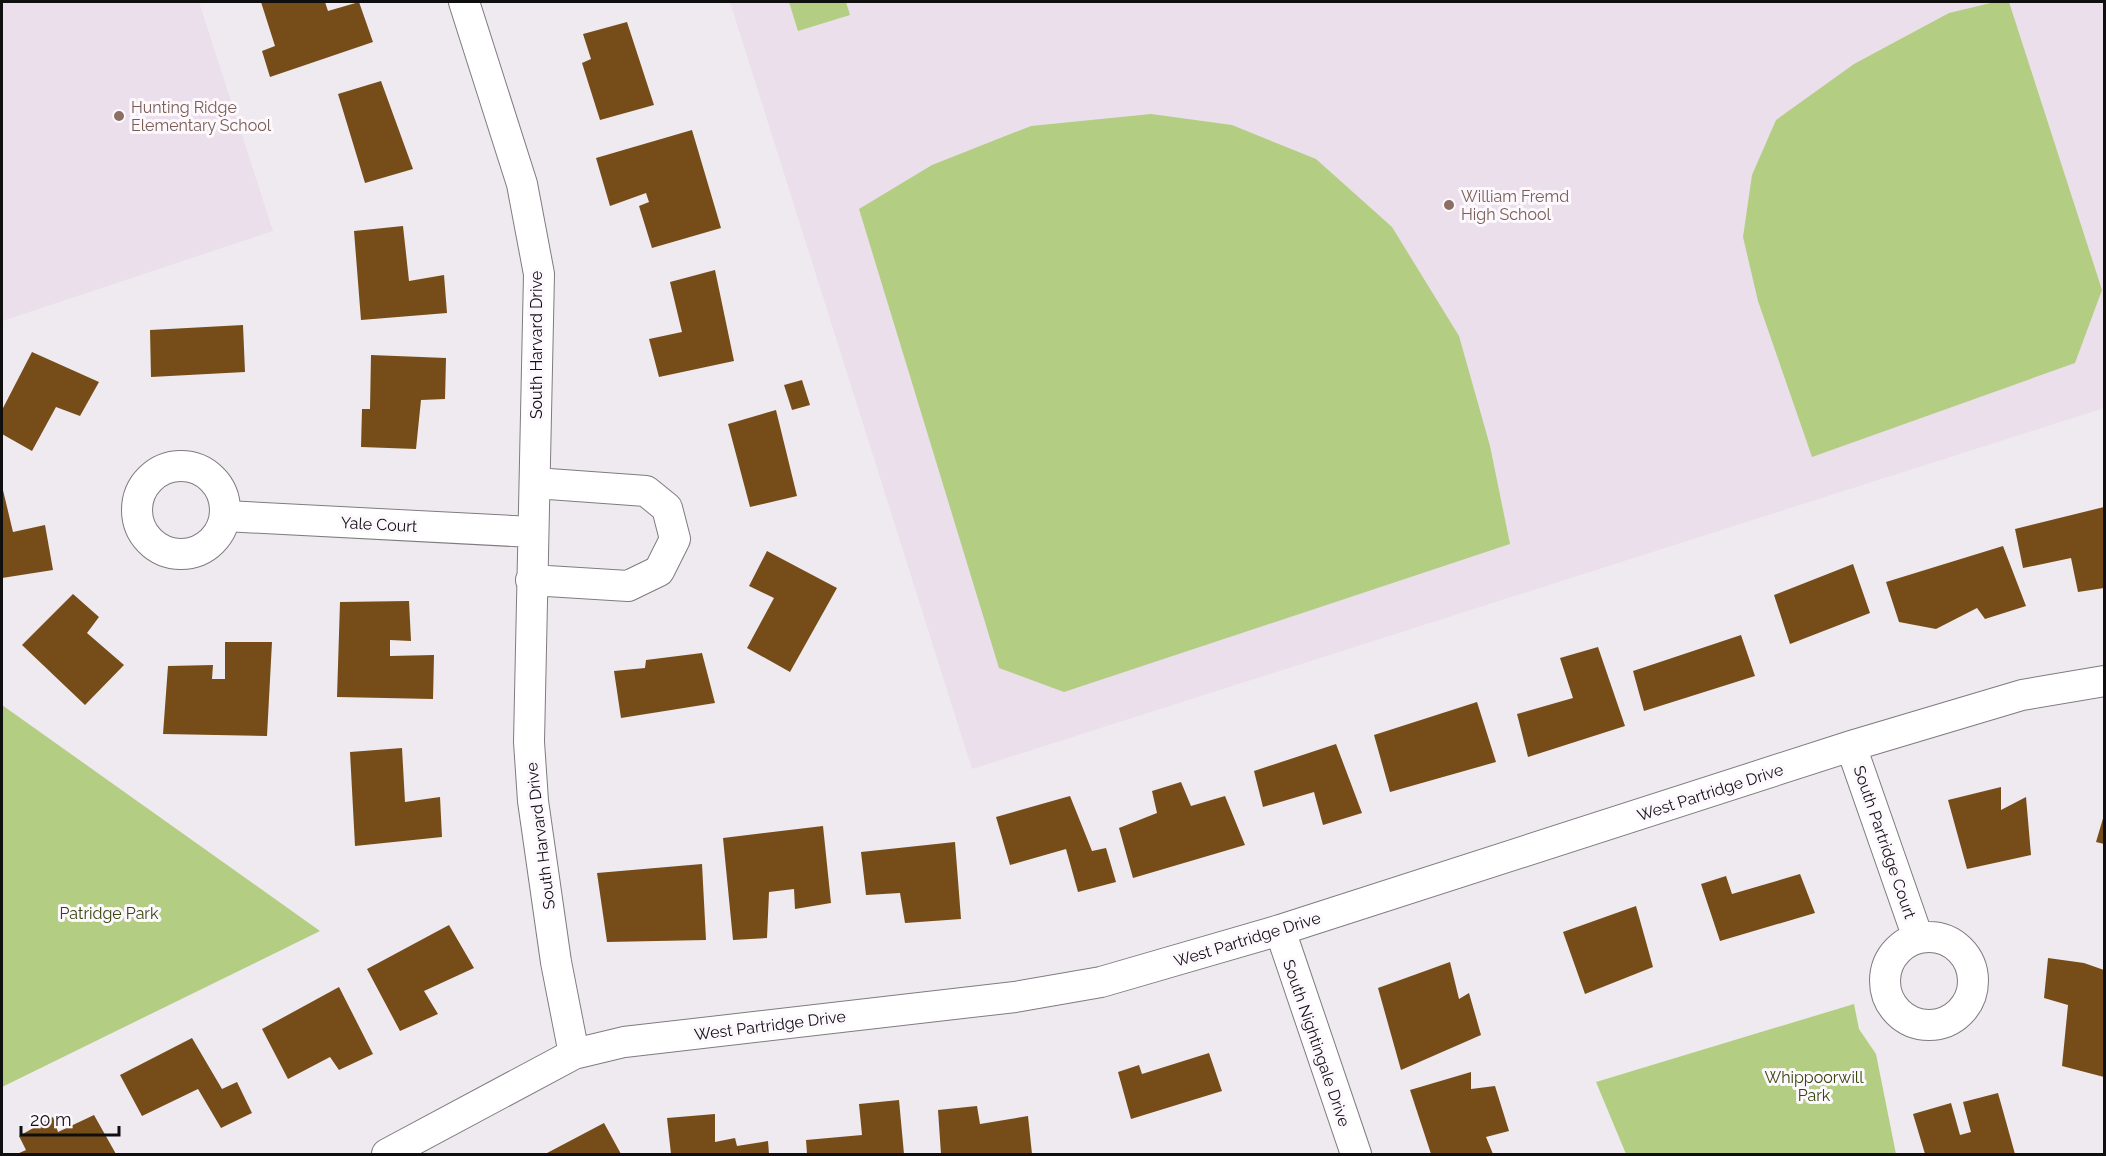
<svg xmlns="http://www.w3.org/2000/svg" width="2106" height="1156" font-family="Raleway,sans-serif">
	<rect width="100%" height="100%" fill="#efeaef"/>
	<!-- built -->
	<path fill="#eadfea" d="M2,2H199L273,231L2,321Z
		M730,2H2104V408L972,769Z"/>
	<!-- green -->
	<path fill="#b3ce82" d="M789,2H846L850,15L798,31Z
		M1995,2H2009L2102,290L2075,363L1812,457L1758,301L1743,237L1752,175L1776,120L1854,64L1949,13Z
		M1151,114L1232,125L1316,159L1392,227L1459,336L1490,446L1510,544L1064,692L999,668L859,209L932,165L1031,126Z
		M2,705L320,931L2,1087Z
		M1854,1004L1859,1029L1876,1054L1896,1154H1626L1596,1082Z"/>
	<!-- building -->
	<path fill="#764d19" d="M261,2H325L328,11L359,2L373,42L270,77L262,51L275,46Z
		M627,22L654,105L600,120L582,63L591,59L583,34Z
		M381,81L413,169L365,183L338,94Z
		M692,130L721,228L652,248L639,206L649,202L646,193L610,206L596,158Z
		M403,226L409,281L444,275L447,313L361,320L354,231Z
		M715,270L734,361L659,377L649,339L682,332L670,282Z
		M243,325L245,372L151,377L150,330Z
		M32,352L99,382L80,416L56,407L32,451L2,434V410Z
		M371,355L446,358L445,399L421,400L416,449L361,447L362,409H370Z
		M802,380L810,405L792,410L784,385Z
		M776,410L797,496L750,507L728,424Z
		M2,486L13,532L45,525L53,570L2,578Z
		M2104,507V588L2078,592L2071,558L2023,568L2015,529Z
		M2003,546L2026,606L1985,619L1977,608L1936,629L1899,622L1886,582Z
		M767,551L837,588L790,672L747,648L774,598L749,586Z
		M1853,564L1870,613L1790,644L1774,595Z
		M73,594L99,617L87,633L124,665L85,705L22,645Z
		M409,601L411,641L390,640V656L434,655L433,699L337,697L340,602Z
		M1741,635L1755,676L1644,711L1633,671Z
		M225,642H272L267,736L163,734L168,666L213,665L212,679H225Z
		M1598,647L1625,726L1528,757L1517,714L1573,698L1560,658Z
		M702,653L715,703L621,718L614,671L645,668L646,660Z
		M1477,702L1496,762L1390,792L1374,735Z
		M1336,744L1362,813L1323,825L1314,792L1263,807L1254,771Z
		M402,748L405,802L440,797L442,837L355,846L350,752Z
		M1181,782L1191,806L1225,796L1245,845L1133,878L1119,828L1157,813L1152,791Z
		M2001,787V810L2026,797L2031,855L1967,869L1948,800Z
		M1070,796L1092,851L1106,848L1116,882L1078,892L1066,849L1010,865L996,817Z
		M2104,815V844L2096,842Z
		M823,826L831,903L795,909L794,889L769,892L767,938L733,940L723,838Z
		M955,842L961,919L905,923L900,893L866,895L861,852Z
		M702,864L706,940L607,942L597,873Z
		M1800,874L1815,913L1720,941L1701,884L1726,876L1732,894Z
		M1636,906L1653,967L1585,994L1563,932Z
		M449,925L474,968L424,991L438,1014L400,1031L367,969Z
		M2048,958L2084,963L2104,970V1077L2062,1066L2068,1005L2044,998Z
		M1450,962L1459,999L1469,993L1481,1035L1401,1070L1378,988Z
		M339,987L373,1054L339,1070L330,1057L288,1079L262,1029Z
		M192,1038L222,1089L237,1082L252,1113L221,1128L198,1089L142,1116L120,1075Z
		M1209,1053L1222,1091L1131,1119L1118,1072L1139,1065L1142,1074Z
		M1471,1072V1089L1495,1086L1509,1131L1486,1137L1493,1154H1431L1410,1090Z
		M1998,1093L2015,1154H1925L1913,1114L1951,1103L1960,1135L1971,1132L1963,1102Z
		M899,1100L904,1154H807L806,1140L862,1135L859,1104Z
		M977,1106L980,1124L1028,1116L1032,1154H941L938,1110Z
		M715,1114V1142L735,1138L737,1146L768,1141L769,1154H671L667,1118Z
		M94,1115L116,1154H17L26,1150L19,1136L53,1117L58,1132Z
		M604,1123L621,1154H548L547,1153Z"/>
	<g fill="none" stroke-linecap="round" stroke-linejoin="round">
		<!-- street casing -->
		<g stroke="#7f7b7f" stroke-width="32">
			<path id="street" d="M464,2L522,184L539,274L529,742L533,801L556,962L574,1054
				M137 510a44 44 0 1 1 88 0a44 44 0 1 1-88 0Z
				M225,516L532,532
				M531,580L628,586L659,571L675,539L667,508L646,491L535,483
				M1851,746L1918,938
				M1280,930L1356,1154
				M1885 981a44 44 0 1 1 88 0a44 44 0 1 1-88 0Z
				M387,1154L574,1054L624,1042L1015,997L1101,982L1280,930L1851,746L2022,695L2104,681"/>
		</g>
		<!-- street -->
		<use href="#street" stroke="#fff" stroke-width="30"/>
	</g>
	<!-- markers -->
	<g fill="#8d6e63" stroke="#fdf8fd" stroke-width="2">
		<circle cx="119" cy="116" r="6"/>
		<circle cx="1449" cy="205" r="6"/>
	</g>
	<g text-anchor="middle" stroke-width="6" stroke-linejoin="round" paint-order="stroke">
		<!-- education labels -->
		<g font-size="16" fill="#785e54" stroke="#fdf8fd" text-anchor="start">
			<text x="131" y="113">Hunting Ridge<tspan x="131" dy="18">Elementary School</tspan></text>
			<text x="1461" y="202">William Fremd<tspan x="1461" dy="18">High School</tspan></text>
		</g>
		<!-- street labels -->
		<g font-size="16" fill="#100f10" stroke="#fdf8fd">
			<text transform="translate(536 345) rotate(-90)" y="6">South Harvard Drive</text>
			<text transform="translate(379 524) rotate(3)" y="6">Yale Court</text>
			<text transform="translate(1710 792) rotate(-18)" y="6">West Partridge Drive</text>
			<text transform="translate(540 836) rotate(-97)" y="6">South Harvard Drive</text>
			<text transform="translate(1885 842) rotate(71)" y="6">South Partridge Court</text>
			<text transform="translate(1247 939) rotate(-17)" y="6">West Partridge Drive</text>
			<text transform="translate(770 1025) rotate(-7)" y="6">West Partridge Drive</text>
			<text transform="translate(1317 1043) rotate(71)" y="6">South Nightingale Drive</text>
		</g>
		<!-- park labels -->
		<g font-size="16" fill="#36460c" stroke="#fdf8fd">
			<text x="109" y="919">Patridge Park</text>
			<text x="1814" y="1083">Whippoorwill<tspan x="1814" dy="18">Park</tspan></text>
		</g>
	</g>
	<!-- border -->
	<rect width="2106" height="1156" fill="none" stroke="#100f10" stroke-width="6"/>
	<!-- scale -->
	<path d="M21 1126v9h98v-9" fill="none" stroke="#100f10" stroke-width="3"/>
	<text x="30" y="1126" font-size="18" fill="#100f10" stroke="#fdf8fd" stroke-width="4.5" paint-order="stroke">20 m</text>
</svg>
